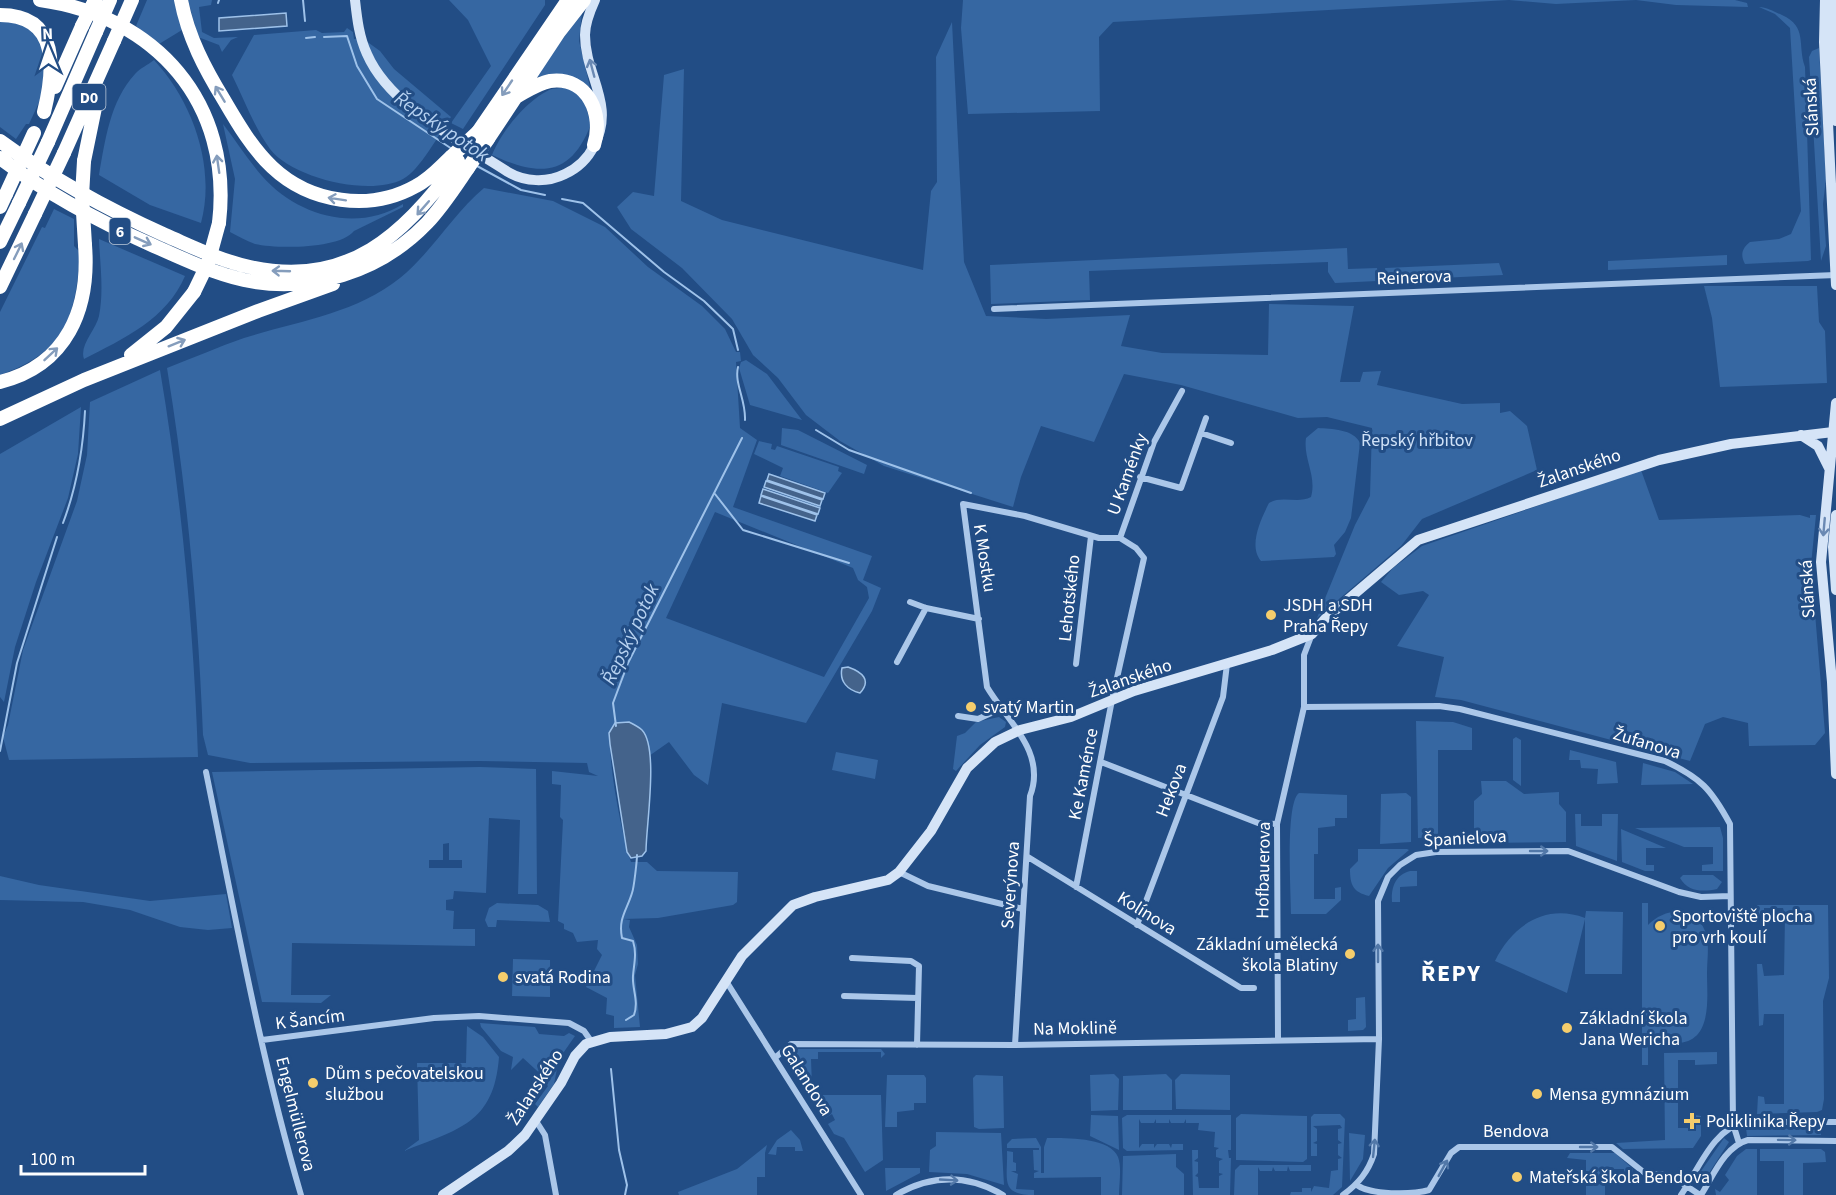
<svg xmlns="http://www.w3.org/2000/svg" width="1836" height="1195" font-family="'Source Sans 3',sans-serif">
	<rect width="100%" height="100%" fill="#224d85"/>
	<!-- green -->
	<path fill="#3667a2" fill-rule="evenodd" d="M147,0H174L182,30L159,44L136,26Z
		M188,0H212L211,5L199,7L202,32L214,38L238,37L231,40L222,52L219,45L198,37Z
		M449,0H545V5L463,129L451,123L491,66L468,20Z
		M963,0H1735L1747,3L1748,7L1676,5L1636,0L1556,4L1509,0L1113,22L1099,37L1100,111L968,114L961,28Z
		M1759,7C1767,7 1774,12 1782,15C1808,27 1797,44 1805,67L1811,260L1808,261L1745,264C1740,255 1742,248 1750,242L1779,239L1791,234L1801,211L1790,28L1775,14Z
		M582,12L579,41L590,87C572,79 558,69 535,78Z
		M0,19C24,20 34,32 47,50L41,98L29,124H26L16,139L0,127Z
		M952,22L964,262L986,316L1046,319L1130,315L1121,346L1162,353L1268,355L1269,304L1354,306L1340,382H1360L1363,372L1381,371L1377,385L1462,404L1500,403V413L1510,411L1527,426L1537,470L1422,519L1401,546L1317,618L1355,525L1370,496L1372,428L1327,417L1298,418L1181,385L1124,374L1094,442L1041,426L1021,477L1013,507L884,466L840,441L806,415L778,378L753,355L732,319L682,268L631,229L617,207L633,192L654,196L664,75L684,69L681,201L722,220L923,270L931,191L937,182L936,57Z
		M347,28L353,32L354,39L362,38L380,51L394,69L451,117C439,134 420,170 403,179C370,197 292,178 270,149C254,127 244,99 232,75L254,35L316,30L322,33L344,32Z
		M1819,48L1826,179L1823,204L1826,246L1821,261L1809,57L1812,51Z
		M154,60C193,102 216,167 201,223L150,205L99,175C105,141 110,101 135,74C140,68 148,65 154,60Z
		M568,88L583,97L591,124C571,177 539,177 492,155C501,132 526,101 549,90C554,88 562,88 568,88Z
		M223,124C236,141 248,160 262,176C297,216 357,233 403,204V207L354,231C340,249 277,249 255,244C247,241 238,236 230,232L235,179Z
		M484,188L553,201L605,227L648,267L702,306L725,329L736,352H740L741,361L736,362L740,428L757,440L733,507L872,556L863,580L881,588L872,611L806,723L722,703L708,785L694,775L669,742L649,756L648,743L612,727C604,747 623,841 631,862H647L657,871L738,872L737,902L733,905L658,918L623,919L630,920L629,927L637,945L638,964L635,975L640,1027L614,1028V1016L606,1014L607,998L586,987L602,955L597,949L598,940L577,942L573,933L564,929V924L558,921L563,820L560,817L561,785L552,784V771L598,776L589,772L587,763L479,761L250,763L208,755L203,735C198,611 187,490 167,368C193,358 218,347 244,338C298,321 355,314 400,278C432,252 453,214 484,188ZM715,512L853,568L858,580L867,587L869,598L824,677L666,618Z
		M54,209L74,219V246L80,252C76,316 66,352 0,375V312L42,227L45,228Z
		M99,239L185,276C167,319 123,339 84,359C79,345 96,330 99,316C104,291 100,264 99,239Z
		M1347,248L1348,269L1377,268L1378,274H1386L1385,268L1499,263L1503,275L1335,283L1328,272V262L1089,271L1090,300L991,304L990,265Z
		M1727,255V265L1608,270V261Z
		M1704,286H1817L1819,322L1825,331L1827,383L1720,387L1712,318Z
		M746,360L767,374L802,420L750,405L739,368L741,362Z
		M160,370C181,494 194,631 198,757L9,760L3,737L8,725L23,650L77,501L87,455L90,402Z
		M81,407L78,454L68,498L36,582L15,647L4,702L0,697V454Z
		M782,428L798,430L867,465L864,474L781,445Z
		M1318,428C1331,429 1354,429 1360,443L1351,518L1345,532L1334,545L1336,554L1334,557L1261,561C1248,546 1261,519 1269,503C1281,495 1298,504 1311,497C1317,476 1303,459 1306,438Z
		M759,441L772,444L771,449L775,450L777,446L839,467L838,471L842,473L828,493L780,476L783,468L754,454Z
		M1641,470L1659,520L1800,515L1810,518V515H1816L1811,565L1825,733L1815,745L1749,746L1748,723L1723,717L1705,724L1690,761L1461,700L1435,697L1444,657L1397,646L1429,595L1423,591L1399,595L1381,582L1393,568L1422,546Z
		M999,717L1006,722L1005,727L980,745L956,771L953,769L957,736L965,733L976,722Z
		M1416,721L1453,722L1472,728V750H1438V837L1418,838Z
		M1516,737L1521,740V786L1513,780V739Z
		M1570,750L1616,762L1618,783L1597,784L1598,769L1581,768L1580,760H1569Z
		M836,752L878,760L875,779L832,770Z
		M1643,763L1675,772L1693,784L1641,785Z
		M480,767L536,769L537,894H518L520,820L489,818L486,893L454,891L453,899L446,900V910L454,911L453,929H475V946L292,943L291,995H331L321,1003L262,1002L212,772ZM449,843V860H462V868H429V860H443V844Z
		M1481,781H1506L1524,794L1559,792V804L1566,812V842L1480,843L1477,838H1474V801L1482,794Z
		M1299,793L1347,795V818H1335V826L1318,828V854H1314V899H1335V888L1341,887V900L1326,914H1291C1291,893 1285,803 1299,793Z
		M1406,793L1411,797V842L1380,844L1381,794Z
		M1575,814H1581V826H1602V814H1618L1617,861L1576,846Z
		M1720,827L1723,838V871H1702V865L1713,864V847H1684L1635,828Z
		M1621,829L1666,848H1646V865H1654V871H1645L1622,862Z
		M1358,849H1407L1409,850L1388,868L1369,896C1353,892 1350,885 1350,869L1358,861Z
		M1410,871H1417V886L1400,887V902H1392C1391,888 1395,875 1410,871Z
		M1683,875H1713L1722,882L1717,889C1703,892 1688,892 1680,878Z
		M0,876L39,885L150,901L226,894L232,928L208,930L180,927L130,910L83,902L0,900Z
		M497,903L538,905L548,911L550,922L497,920L496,927H488L485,920L489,908Z
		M1642,903H1648V925C1664,908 1695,904 1705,931C1710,943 1707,959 1707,973C1707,998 1713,1043 1676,1043C1664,1044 1655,1037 1648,1029V1065H1642Z
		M1757,905H1828L1829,978L1823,1001L1824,1099L1822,1110L1817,1112L1757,1114L1758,1096L1764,1097L1765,1104H1784V1014H1764L1763,1025L1759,1026L1757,964H1762L1764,976L1784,975L1785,916L1783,908H1764V915H1759Z
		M1586,911L1623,912L1622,974H1585V919L1567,993L1495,961C1512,926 1545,903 1585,918Z
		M513,959L550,960V997L512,996Z
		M1365,997L1366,1027L1363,1030L1348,1031V1020L1356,1019V998Z
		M480,1023L535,1027L539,1034L564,1036L569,1033L575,1036L559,1059L554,1084L538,1107L535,1104L548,1086L544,1082L546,1079L523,1058L511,1070L513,1057L501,1051L481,1027Z
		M467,1026L483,1037L499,1057C494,1124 458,1129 404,1151L419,1140L417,1063H466Z
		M798,1049H881L885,1054L881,1058V1052H818V1059H811L812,1086H818V1092H809L789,1062Z
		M1717,1052V1064L1695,1065V1060H1678V1128H1695V1115L1701,1116V1136L1693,1148L1623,1149L1616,1143L1665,1140L1664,1053Z
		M1114,1074L1119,1079L1118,1110L1091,1111L1090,1075Z
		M1166,1074L1172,1080V1110H1123V1076Z
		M1181,1074L1230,1075V1110L1176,1109L1175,1080Z
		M887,1075H924L926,1078V1103H914V1110L897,1112V1127H885Z
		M976,1075L1003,1076L1004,1128L979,1129L974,1127L973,1078Z
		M819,1095H881L883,1160L865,1172L844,1138L834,1134L828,1124L835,1120L832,1114L824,1119L813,1101Z
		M1241,1114L1307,1116V1159L1303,1162L1236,1160V1118Z
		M1314,1114H1340L1345,1119L1342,1187L1333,1195H1290L1291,1192H1302V1188H1311V1192L1314,1186L1329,1188L1331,1171L1338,1170V1159L1342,1158L1338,1155V1144L1342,1143L1338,1140V1129L1342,1128L1340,1125L1313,1126L1317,1129V1141L1313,1143L1317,1144V1156H1311V1117Z
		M1091,1115L1118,1116L1119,1150L1090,1136Z
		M1127,1115H1231V1150H1228L1229,1158H1231L1230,1195H1193L1192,1150H1198V1158L1194,1161L1198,1162V1173L1195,1176L1198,1177L1199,1188H1219V1176L1223,1174L1219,1173V1161L1223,1159L1216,1157V1150L1219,1148L1214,1147L1215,1132L1198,1130L1199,1123H1186V1119L1184,1123H1171L1169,1119V1123H1156V1119L1154,1123H1141L1139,1119V1148L1142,1144H1154V1148L1157,1144H1169L1171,1148L1172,1144H1183V1150L1127,1151L1123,1148L1122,1118Z
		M1746,1128L1821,1129V1135L1747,1136Z
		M791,1130L800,1140L803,1151H795V1147H777L776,1155L768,1154L777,1140Z
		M936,1132L1001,1133L1004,1185L967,1174L929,1172L930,1150L936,1146Z
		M1349,1133L1365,1135L1363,1159L1350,1181Z
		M1036,1138L1041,1147V1173H1044V1147L1047,1138C1065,1138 1110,1137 1118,1157C1122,1167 1119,1184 1119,1195H1090H1101V1177L1034,1178V1173L1039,1171L1034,1170L1033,1150H1039V1148H1007V1144L1012,1139Z
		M1724,1138L1729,1142L1704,1181L1697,1177Z
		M767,1145L765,1153V1177H757V1195H679L678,1192L737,1169Z
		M1746,1149H1757V1195H1716L1715,1189L1720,1192L1729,1180L1725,1175L1737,1156Z
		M1760,1149H1821L1825,1152L1826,1162L1803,1163V1195H1784V1161H1760Z
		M1007,1151L1013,1152V1162L1016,1163V1171H1011L1018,1174L1016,1189L1034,1190V1195C999,1195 1008,1179 1007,1151Z
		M1570,1153H1615L1633,1169V1181H1626L1624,1169H1605V1195H1586V1160L1567,1158Z
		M1176,1154V1167L1184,1174V1195H1122L1123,1156Z
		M1240,1165H1311V1171H1290L1288,1166L1287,1171H1275L1273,1167L1272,1171H1260L1258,1167V1195H1234L1235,1170Z
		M885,1168H920V1173L886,1191Z"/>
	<!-- water -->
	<path fill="#44638b" stroke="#9ec2ea" stroke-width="1.5" d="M286,13L287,26L219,31V18Z
		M769,474L825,493L823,499L767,480Z
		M766,481L822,500L820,506L764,487Z
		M763,489L820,508L818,514L761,495Z
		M761,496L817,515L815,521L759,503Z
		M848,667C862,672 872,680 860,693C848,690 839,682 842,668Z
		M629,722C633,724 639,727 642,730C659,748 646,826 646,851L642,856L631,858L627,852L610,744L609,733L615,723Z"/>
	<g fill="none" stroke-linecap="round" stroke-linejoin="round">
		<!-- stream -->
		<path stroke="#9ec2ea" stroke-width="2" d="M303,0L305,21
			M218,3L219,0
			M324,37L347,36L357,66L377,99L452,149
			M306,38L315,37
			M477,166L521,190L545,195
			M562,199L583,203L664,272L704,301L733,329L738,350
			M738,367C734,383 746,400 745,420
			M816,430L849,450L971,493
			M715,494L743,530L849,563
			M63,523C77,486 83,451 85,411
			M616,726L613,703L628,663L742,438
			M0,751L17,663L57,537
			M626,1020L634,1015C639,1001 632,989 633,976C634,963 637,954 633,941L622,938C618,918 627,910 632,893C634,888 637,860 637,855
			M611,1069L619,1150L627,1185L625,1195"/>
		<!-- street -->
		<path stroke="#abc7e9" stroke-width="6" d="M994,309L1836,275
			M1201,433L1231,443
			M1140,477L1181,488L1206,418
			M1120,538L1154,442L1182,391
			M910,602L926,608L979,619
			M897,662L926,608
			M1076,664L1091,536
			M1304,707L1439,706L1460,709L1665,761C1701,778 1711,789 1730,824L1733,1124L1739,1143
			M958,716L978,719L1000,709
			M1101,762L1258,823L1277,824
			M206,772C235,914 260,1056 301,1195
			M1028,857L1241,988H1254
			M899,872L928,886L1023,909
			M1137,925L1223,697L1227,664
			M852,958L911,961L919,966L917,1045
			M726,981L861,1195
			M844,996L918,998
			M262,1040L434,1018L479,1016L569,1023L584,1031L591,1041
			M1278,1040L1277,824L1304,707V655L1312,634
			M1015,1045L1030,796C1047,752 1007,721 987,687L963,504L1025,516L1099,538H1120L1136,548L1144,558L1112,700L1076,887
			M776,1057L791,1044L1015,1045L1379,1039
			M536,1121L545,1135L556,1195
			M1357,1185C1370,1195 1411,1195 1429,1190L1451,1153L1459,1147H1612L1646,1174L1670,1175L1700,1195
			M896,1195C932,1174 967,1174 1003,1195
			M1343,1195C1359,1183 1368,1172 1374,1154L1379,1039L1378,901L1388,877L1400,865L1416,855L1436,852L1568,851L1679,892L1701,897L1730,896
			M1681,1195C1699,1169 1713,1128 1746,1122H1836
			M1701,1195C1713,1176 1725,1146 1748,1140L1836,1141"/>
		<!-- secondary -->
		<path stroke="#d5e4f7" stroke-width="10" d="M355,0C357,18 359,37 367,54C390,107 461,141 508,172C525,182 547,183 565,174C578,168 588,158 594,146C616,104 585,76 585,35C585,23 590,11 595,0
			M1825,0L1824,42L1836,285
			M1833,0L1832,42L1836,121
			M1836,403L1821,562L1832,682L1836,774
			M1801,435L1818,446L1829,468
			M1836,515L1833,547L1836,590
			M443,1195L508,1151L525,1135L561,1083L575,1056L586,1044L610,1037L666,1034L692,1027L702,1018L742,956L793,905L815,897L888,880L899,872L931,831L967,768L995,742L1020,730L1071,717L1134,691L1272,650L1312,634L1325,619L1418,540L1659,460L1731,444L1833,432"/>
		<!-- highway -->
		<path stroke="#fff" stroke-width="14" d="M40,0C156,16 233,103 219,223
			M181,0C188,37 205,69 224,100C238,124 252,148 272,167C310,203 370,212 416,186C430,179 440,167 451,157
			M0,15C61,15 54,72 44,112
			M55,87L82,26
			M516,97C527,91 538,83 550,81C588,76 604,115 594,145
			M478,132L568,0
			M488,139L559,32L584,0
			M0,141C52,179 107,209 165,235C193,247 221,261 250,267C347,289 406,234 458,161
			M48,142L96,32
			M64,153L114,41
			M0,158C47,194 100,222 154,246C183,259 213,273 244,280C310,294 380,272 427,223C443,206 455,187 468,168
			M84,161L98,93
			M0,207L6,194
			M0,242L19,203
			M0,287L35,214
			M131,355L166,327L194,292
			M0,382C67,365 90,309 85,245
			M0,419L84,380L258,311L333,284"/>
		<!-- highway-bridge -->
		<path stroke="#fff" stroke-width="14" d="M82,26L95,0
			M96,32L110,0
			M114,41L132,0
			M451,157L478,132
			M84,161L82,196L85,245
			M468,168L488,139
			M6,194L34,133
			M19,203L48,142
			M35,214L64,153
			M194,292L208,263L219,223"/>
	</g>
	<!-- one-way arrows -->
	<defs><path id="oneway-shaft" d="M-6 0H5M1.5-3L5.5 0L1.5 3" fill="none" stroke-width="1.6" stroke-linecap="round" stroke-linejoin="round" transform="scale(1.5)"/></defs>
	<g stroke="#6a89b3">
		<use href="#oneway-shaft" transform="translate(592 68) rotate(-105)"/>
		<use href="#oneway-shaft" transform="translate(1824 527) rotate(95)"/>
	</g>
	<g stroke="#859dbc">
		<use href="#oneway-shaft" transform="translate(507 88) rotate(124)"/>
		<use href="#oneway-shaft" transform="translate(220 94) rotate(-121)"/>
		<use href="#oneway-shaft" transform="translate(218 164) rotate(-98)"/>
		<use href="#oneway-shaft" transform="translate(337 199) rotate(-171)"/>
		<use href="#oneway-shaft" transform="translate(423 208) rotate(131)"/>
		<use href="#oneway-shaft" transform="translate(143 241) rotate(24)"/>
		<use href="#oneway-shaft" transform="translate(18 251) rotate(-64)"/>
		<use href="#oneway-shaft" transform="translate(281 271) rotate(-178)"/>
		<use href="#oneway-shaft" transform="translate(177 343) rotate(-22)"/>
		<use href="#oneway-shaft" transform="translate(51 354) rotate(-43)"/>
	</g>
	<g stroke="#5278a8">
		<use href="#oneway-shaft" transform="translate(1539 851)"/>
		<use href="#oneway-shaft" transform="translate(1378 953) rotate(-90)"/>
		<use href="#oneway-shaft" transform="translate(1787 1140) rotate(1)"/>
		<use href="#oneway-shaft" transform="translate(1589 1147)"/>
		<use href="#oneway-shaft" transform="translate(1374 1148) rotate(-84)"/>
		<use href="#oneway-shaft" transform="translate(1443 1168) rotate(-61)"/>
		<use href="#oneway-shaft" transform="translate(949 1180) rotate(3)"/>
	</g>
	<!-- markers -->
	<g fill="#f5cd6c" stroke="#224d85" stroke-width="2">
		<circle cx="1271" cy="615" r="6"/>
		<circle cx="971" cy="707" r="6"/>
		<circle cx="1660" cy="926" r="6"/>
		<circle cx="1350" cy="954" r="6"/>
		<circle cx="503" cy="977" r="6"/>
		<circle cx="1567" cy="1028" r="6"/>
		<circle cx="313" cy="1083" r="6"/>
		<circle cx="1537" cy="1094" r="6"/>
		<path d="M1689 1112h6v6h6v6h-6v6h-6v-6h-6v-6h6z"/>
		<circle cx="1517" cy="1177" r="6"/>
	</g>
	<g text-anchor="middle" stroke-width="6" stroke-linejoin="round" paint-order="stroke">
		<!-- shield labels -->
		<g fill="#224d85" stroke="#bdcada" stroke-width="1.5">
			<rect x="72.5" y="84" width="33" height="26" rx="4.5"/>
			<rect x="109.5" y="218" width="21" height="26" rx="4.5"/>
		</g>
		<g font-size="16" font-weight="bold" fill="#fff">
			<text x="89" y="103">D0</text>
			<text x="120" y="237">6</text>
		</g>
		<!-- street labels -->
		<g font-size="18" fill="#fff" stroke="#224d85">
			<text transform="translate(1811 107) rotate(-93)" y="6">Slánská</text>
			<text transform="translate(1414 277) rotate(-2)" y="6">Reinerova</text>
			<text transform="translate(1579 468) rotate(-19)" y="6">Žalanského</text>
			<text transform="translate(1127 474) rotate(-70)" y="6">U Kaménky</text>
			<text transform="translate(985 558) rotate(81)" y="6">K Mostku</text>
			<text transform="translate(1807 589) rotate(-93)" y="6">Slánská</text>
			<text transform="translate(1069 598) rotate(-84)" y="6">Lehotského</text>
			<text transform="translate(1130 678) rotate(-19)" y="6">Žalanského</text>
			<text transform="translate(1647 743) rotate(17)" y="6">Žufanova</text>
			<text transform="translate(1083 774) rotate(-79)" y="6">Ke Kaménce</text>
			<text transform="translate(1171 790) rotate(-69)" y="6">Hekova</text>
			<text transform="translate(1465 838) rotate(-3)" y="6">Španielova</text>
			<text transform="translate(1263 870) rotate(-89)" y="6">Hofbauerova</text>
			<text transform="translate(1010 885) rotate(-86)" y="6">Severýnova</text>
			<text transform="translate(1147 913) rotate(32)" y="6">Kolínova</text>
			<text transform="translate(310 1019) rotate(-7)" y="6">K Šancím</text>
			<text transform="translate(1075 1028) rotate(-1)" y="6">Na Moklině</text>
			<text transform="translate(807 1080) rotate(58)" y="6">Galandova</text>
			<text transform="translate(535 1087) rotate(-57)" y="6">Žalanského</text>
			<text transform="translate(296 1114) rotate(76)" y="6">Engelmüllerova</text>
			<text x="1516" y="1137">Bendova</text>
		</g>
		<!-- park labels -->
		<g font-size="18" fill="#cfe1f7" stroke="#224d85">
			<text x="1417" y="446">Řepský hřbitov</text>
		</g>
		<!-- poi labels -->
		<g font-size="18" fill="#fff" stroke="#224d85" text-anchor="start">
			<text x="1283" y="611">JSDH a SDH<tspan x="1283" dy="21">Praha Řepy</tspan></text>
			<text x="983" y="713">svatý Martin</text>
			<text x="1672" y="922">Sportoviště plocha<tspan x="1672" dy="21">pro vrh koulí</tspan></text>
			<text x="1338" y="950" text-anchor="end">Základní umělecká<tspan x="1338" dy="21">škola Blatiny</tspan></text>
			<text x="515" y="983">svatá Rodina</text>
			<text x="1579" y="1024">Základní škola<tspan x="1579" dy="21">Jana Wericha</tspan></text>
			<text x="325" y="1079">Dům s pečovatelskou<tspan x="325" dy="21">službou</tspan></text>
			<text x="1549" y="1100">Mensa gymnázium</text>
			<text x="1706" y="1127">Poliklinika Řepy</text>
			<text x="1529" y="1183">Mateřská škola Bendova</text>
		</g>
		<!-- water labels -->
		<g font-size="20" font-style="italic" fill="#b6d1f0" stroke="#224d85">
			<text transform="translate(442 126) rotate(34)" y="7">Řepský potok</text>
			<text transform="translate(630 634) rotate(-65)" y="7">Řepský potok</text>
		</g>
		<!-- district labels -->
		<g font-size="24" font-weight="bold" letter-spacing="1.5" fill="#fff" stroke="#224d85">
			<text x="1451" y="981">ŘEPY</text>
		</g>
	</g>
	<!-- north arrow -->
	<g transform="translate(48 48) rotate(358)" stroke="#224d85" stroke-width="4.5" paint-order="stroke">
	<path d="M0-4.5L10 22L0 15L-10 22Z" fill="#ffffff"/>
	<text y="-9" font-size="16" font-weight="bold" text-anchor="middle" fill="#ffffff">N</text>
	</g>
	<!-- scale -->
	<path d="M21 1165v9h124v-9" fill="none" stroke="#ffffff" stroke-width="3"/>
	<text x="30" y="1165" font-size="18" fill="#ffffff" stroke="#224d85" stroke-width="4.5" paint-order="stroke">100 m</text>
</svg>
